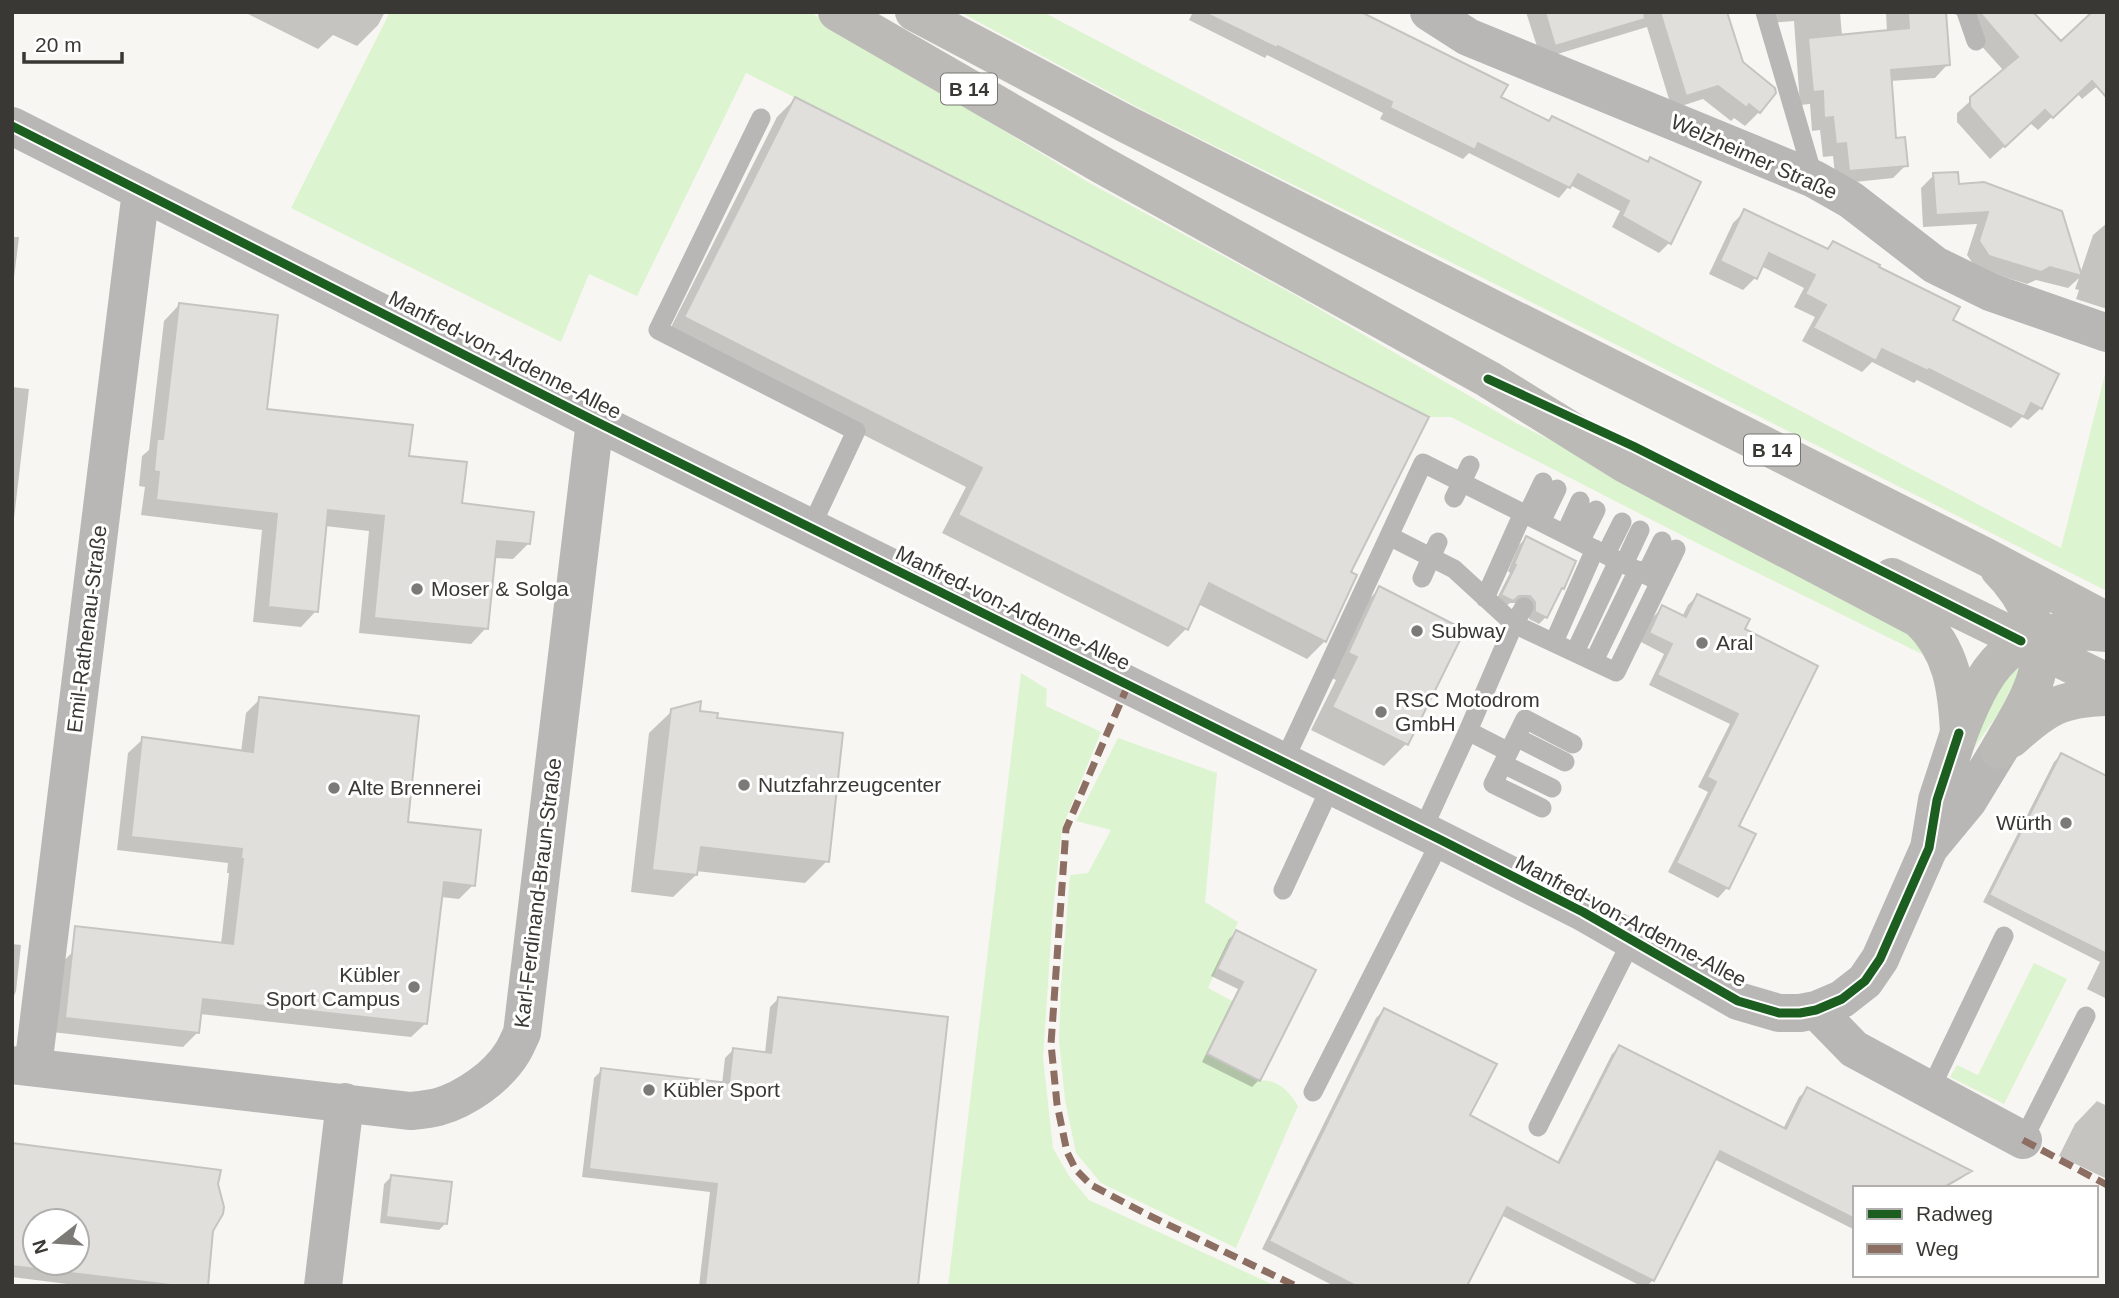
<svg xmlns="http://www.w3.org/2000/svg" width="2119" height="1298" font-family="Arial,sans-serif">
	<rect width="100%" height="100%" fill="#f8f6f2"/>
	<!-- green -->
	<path fill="#dcf4d0" d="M390,12H810L1088,182L1295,295L1518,424L1871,602L1896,617L1928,657L1703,546L1451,417H1429L746,73L637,296L589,274L561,342L291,208Z
		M960,12H1043L2061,548L2107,366V591L1501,287L1150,114Z
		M2013,668L2021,669L2000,711L1972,751L1979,724Z
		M1021,673L1047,689L1046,706L1101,732L1062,828L1053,910L1043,1058L1053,1148L1069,1176L1089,1200L1276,1286H948Z
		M1118,738L1217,773L1205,902L1238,922L1208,988L1234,1002L1260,1081C1277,1078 1290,1092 1298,1106L1236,1248L1101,1183L1076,1153L1065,1100L1059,1041L1061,985L1070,875L1088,873L1111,830L1076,821Z
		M2034,963L2067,979L2004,1104L1950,1077L1957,1065L1978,1075Z"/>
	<!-- shadow -->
	<path fill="#0003" fill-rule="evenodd" d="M244,12H385L378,25L357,46L333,35L318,49Z
		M1190,12H1356L1499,98L1547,123L1646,164L1651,159L1669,243L1659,253L1612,227L1620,211L1570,185L1559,198L1469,153L1463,159L1380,119L1383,113L1267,55L1265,58L1189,20L1192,14Z
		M1526,12H1725L1759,112L1745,126L1734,118L1731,121L1703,99L1672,109L1647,27L1541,59Z
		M1769,12H1840L1842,36L1887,32L1886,12H1944L1948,64L1935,78L1890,81L1894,140L1906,165L1893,178L1836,184L1833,156L1823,157L1820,130L1812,131L1810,104L1800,105L1794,21L1770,23Z
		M1950,12H2013L2107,78L2082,99L2077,93L2038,130L2030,123L1990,159L1957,122V113L2004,71L1967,30L1961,17Z
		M795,99L1348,573L1325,641L1307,659L1198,604L1186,629L1168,647L942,533L966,487L667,335L777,117Z
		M1934,175L1958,186L2080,274L2093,235L2107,223V309L2076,299L2079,290L2075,289L2079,278L2068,288L2036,280L2027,284L1976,268L1967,255L1977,224L1923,227L1921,188Z
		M1745,211L1826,250L1833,243L1877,268L1951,321L2041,408L2028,420L2022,417L2011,428L1917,380L1914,383L1872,362L1862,372L1802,341L1815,317L1794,307L1804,288L1761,266L1755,278L1743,290L1709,274L1733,223Z
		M12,237H19L12,294Z
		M179,305L265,411L408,458L461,505L529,543L513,559L494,558L486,628L471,644L359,633L369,531L325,526L316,611L301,627L253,622L262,530L141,515L145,487L139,486L142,456L149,450L164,321Z
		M12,387L29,389L12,536Z
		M1526,538L1574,562L1562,588L1558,592L1546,617L1539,624L1529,619L1528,609L1522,603H1510L1505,607L1495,602L1510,573L1508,571L1519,545Z
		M1379,589L1406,744L1384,766L1311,730L1336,680L1327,676L1357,611Z
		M1697,596L1743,629L1737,826L1754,835L1727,888L1718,898L1668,872L1708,792L1698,787L1730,724L1649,685L1664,654L1641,642L1653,617L1663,607L1682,617L1688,605Z
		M260,699L406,824L473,885L459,899L441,897L426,1023L411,1037L200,1014L198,1032L183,1047L52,1032L59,965L74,951L221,944L229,873H227L228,863L117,850L128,753L143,739L241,752L246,713Z
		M672,711L698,713L715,720L827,861L805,883L696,871V875L673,897L631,892L649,733Z
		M2061,755L2107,778V999L2087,989L2100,962L1983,902L2054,762Z
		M1236,932L1259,1080L1252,1087L1202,1062L1238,989L1211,976L1229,939Z
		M12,944L21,945L16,991L12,1001Z
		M778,999L916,1286H699L710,1192L582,1177L594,1078L602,1070L722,1084L725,1058L733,1050L765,1053L770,1007Z
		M1384,1010L1468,1116L1557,1163L1612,1054L1619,1047L1783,1129L1799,1097L1807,1090L1969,1171L1962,1178L1945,1188H1855V1230L1714,1159L1653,1280L1647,1286H1641L1501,1215L1465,1286H1334L1262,1249L1376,1018Z
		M2097,1101L2107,1106V1179L2059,1156L2075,1124Z
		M12,1144L212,1231L207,1286H83L12,1277ZM35,1221H77V1263H35Z
		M391,1177L446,1223L439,1230L380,1223L384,1184Z"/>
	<!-- building -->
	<path fill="#e1dfdc" stroke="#c6c4c1" stroke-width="2" fill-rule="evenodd" d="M1203,12H1361L1508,85L1501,97L1549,121L1552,116L1648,162L1650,157L1701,182L1671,244L1622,216L1629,201L1578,174L1570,188L1478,143L1475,150L1390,108L1392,102L1278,46L1277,48Z
		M1545,12H1644L1645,19L1555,46Z
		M1660,12H1727L1743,62L1775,88L1776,93L1760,113L1749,104L1747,108L1718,86L1686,96Z
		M1908,12H1946L1950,65L1891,70L1896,138L1905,137L1908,166L1849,171L1846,143L1836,144L1833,117L1824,118L1823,91L1813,92L1808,38L1909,28Z
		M1979,12H2033L2061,41L2092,12H2107V98L2092,81L2053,118L2045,110L2005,147L1970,107V97L2018,57Z
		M795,97L1429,417L1351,572L1357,575L1326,642L1209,583L1188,630L958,515L982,468L684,317Z
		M1958,172L1959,184L1984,182L2062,211L2082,276L2050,267L2041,272L1989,256L1979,241L1988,212L1936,215L1933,173Z
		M1744,209L1828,249L1833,241L1880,265L1879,267L1960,307L1953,320L2059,374L2042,409L2031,403L2024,417L1929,369L1928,371L1882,349L1876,361L1813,328L1826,305L1805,294L1815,275L1769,253L1757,279L1720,261Z
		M179,303L278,315L267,409L413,425L409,456L467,462L462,503L534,512L530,544L497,541L488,629L374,618L384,516L328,510L318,612L268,607L277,514L156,500L159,472L154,471L157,439H163Z
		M1526,536L1576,561L1564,589L1562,588L1547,618L1535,612V602L1530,596H1519L1513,601L1501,595L1516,565L1514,564Z
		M1379,586L1465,630L1408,745L1332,707L1357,657L1348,653Z
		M1697,594L1750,619L1745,629L1818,666L1739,826L1756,834L1729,889L1676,863L1716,782L1707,777L1738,714L1657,675L1672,644L1649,633L1662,605L1686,617Z
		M259,697L419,716L408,822L481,830L475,886L444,882L427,1024L203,999L199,1033L65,1018L75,926L233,944L243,859H241L242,849L131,837L142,737L253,752Z
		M701,701L700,711L718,713L717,718L843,733L829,862L701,847L697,875L652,870L671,709Z
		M2061,753L2107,776V954L1989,895Z
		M1236,930L1316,970L1260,1081L1207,1054L1243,982L1217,969Z
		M778,997L948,1017L918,1286H705L717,1184L589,1169L601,1068L729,1083L733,1048L771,1053Z
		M1384,1008L1497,1064L1470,1115L1559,1163L1619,1045L1786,1129L1807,1087L1972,1171L1942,1188H1855V1219L1720,1151L1654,1281L1507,1207L1467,1286H1356L1269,1241Z
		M12,1143L221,1170L218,1184L224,1207L223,1214L213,1231L208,1286H179L12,1266ZM35,1221H77V1263H35Z
		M391,1175L452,1182L447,1224L386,1217Z"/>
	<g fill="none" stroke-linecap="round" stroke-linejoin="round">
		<!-- service -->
		<path stroke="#b9b7b6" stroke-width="19" d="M1765,12L1814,179
			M1966,12L1976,41
			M761,118L658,330L856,431L811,527
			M1454,498L1470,465
			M1527,515L1543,482
			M1541,522L1557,489
			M1565,534L1580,501
			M1389,536L1423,463L1660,582
			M1580,542L1596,510
			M1606,554L1622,522
			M1624,564L1640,530
			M1646,574L1662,541
			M1422,578L1438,542
			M1485,598L1523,513
			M1524,607L1514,624L1616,672L1676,549
			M1554,642L1595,549
			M1575,652L1618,561
			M1594,661L1638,570
			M1468,731L1509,752
			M1516,737L1565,762
			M1284,761L1389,536L1454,569L1514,624L1468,731L1422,831
			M1503,764L1552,788
			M1542,808L1493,784L1525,719L1573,744
			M1283,890L1331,786
			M1930,1090L2004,936
			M1313,1092L1441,840
			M1538,1127L1632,940
			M2023,1140L2086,1016"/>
		<!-- minor -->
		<path stroke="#b9b7b6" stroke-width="38" d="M1429,12L1468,37L1814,179L1851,200L1935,265L1990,292L2107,333
			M12,126L595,421L1441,840L1583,912L1738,1001L1779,1013H1800L1816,1010L1842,999L1865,981L1880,959L1929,848L1937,800L1959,733
			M1930,847L1968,801L1999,750
			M1816,1010L1854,1049L2023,1140
			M12,1065L411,1111C420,1110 430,1109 438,1107C466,1099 497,1077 512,1053C516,1047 519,1039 522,1033L595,421
			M33,1067L141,191
			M323,1286L345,1102"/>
		<!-- primary -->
		<path stroke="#bcbab7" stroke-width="38" d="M837,12L1102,165L1488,379L1627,465L1919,619C1952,650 1957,689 1959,733
			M914,12L1126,124L1986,557L2107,621
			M1892,577L2107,682
			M1960,731C1990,653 2018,623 2107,633
			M2011,739C2045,708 2060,698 2107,697
			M1999,750C2012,727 2028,703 2036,677C2047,638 2026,596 1999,569"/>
		<!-- quiet -->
		<path stroke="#8d6e63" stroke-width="7" stroke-dasharray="14 7" stroke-linecap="butt" d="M1128,685L1066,829L1051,1044L1057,1104L1067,1152L1076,1170L1091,1185L1148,1215L1296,1286
			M2023,1140L2107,1185"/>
		<!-- cycleway casing -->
		<g stroke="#fff" stroke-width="13">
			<path id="cycleway" d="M12,126L595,421L1441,840L1583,912L1738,1001L1779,1013H1800L1816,1010L1842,999L1865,981L1880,959L1929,848L1937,800L1959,733
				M1488,379L1633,446L2021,641"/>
		</g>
		<!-- cycleway -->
		<use href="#cycleway" stroke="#1b5e20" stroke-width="9"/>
	</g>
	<!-- markers -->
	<g fill="#7c7a76" stroke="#fff" stroke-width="2.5">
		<circle cx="417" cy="589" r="7"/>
		<circle cx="1417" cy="631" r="7"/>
		<circle cx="1702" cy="643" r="7"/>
		<circle cx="1381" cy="712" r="7"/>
		<circle cx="744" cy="785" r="7"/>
		<circle cx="334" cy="788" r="7"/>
		<circle cx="2066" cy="823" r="7"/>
		<circle cx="414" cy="987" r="7"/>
		<circle cx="649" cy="1090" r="7"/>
	</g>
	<g text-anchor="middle" stroke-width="6" stroke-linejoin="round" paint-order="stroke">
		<!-- shield labels -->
		<g fill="#fff" stroke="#757471" stroke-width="2">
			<rect x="941" y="73.5" width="56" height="31" rx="5"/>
			<rect x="1744" y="434.5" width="56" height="31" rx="5"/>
		</g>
		<g font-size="19" font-weight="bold" fill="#3a3834">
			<text x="969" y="96">B 14</text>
			<text x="1772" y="457">B 14</text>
		</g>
		<!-- street labels -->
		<g font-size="21" fill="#3a3834" stroke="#fff">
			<text transform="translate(1754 157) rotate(24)" y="7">Welzheimer Straße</text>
			<text transform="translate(505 355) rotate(27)" y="7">Manfred-von-Ardenne-Allee</text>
			<text transform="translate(1013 608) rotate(26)" y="7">Manfred-von-Ardenne-Allee</text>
			<text transform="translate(87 629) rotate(-83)" y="7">Emil-Rathenau-Straße</text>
			<text transform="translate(538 893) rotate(-83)" y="7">Karl-Ferdinand-Braun-Straße</text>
			<text transform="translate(1631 921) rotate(28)" y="7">Manfred-von-Ardenne-Allee</text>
		</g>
		<!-- poi labels -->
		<g font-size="21" fill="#3a3834" stroke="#fff" text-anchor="start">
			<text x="431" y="596">Moser &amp; Solga</text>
			<text x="1431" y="638">Subway</text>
			<text x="1716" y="650">Aral</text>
			<text x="1395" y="707">RSC Motodrom<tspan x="1395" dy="24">GmbH</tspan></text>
			<text x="758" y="792">Nutzfahrzeugcenter</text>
			<text x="348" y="795">Alte Brennerei</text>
			<text x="2052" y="830" text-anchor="end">Würth</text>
			<text x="400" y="982" text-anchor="end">Kübler<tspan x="400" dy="24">Sport Campus</tspan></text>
			<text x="663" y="1097">Kübler Sport</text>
		</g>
	</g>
	<!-- border -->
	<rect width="2119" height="1298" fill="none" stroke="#3a3834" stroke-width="28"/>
	<!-- legend -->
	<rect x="1853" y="1186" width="245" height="91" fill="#ffffff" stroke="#b0afae" stroke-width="2"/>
	<rect x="1867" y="1209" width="35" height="10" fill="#1b5e20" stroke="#b0afae" stroke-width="2"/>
	<text x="1916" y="1221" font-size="21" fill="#3a3834">Radweg</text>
	<rect x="1867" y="1244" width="35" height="10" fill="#8d6e63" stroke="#b0afae" stroke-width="2"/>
	<text x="1916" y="1256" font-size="21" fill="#3a3834">Weg</text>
	<!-- north arrow -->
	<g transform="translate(56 1242) rotate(253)"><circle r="33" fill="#ffffff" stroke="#b0afae" stroke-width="2"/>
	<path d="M0-5L12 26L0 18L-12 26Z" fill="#7c7a76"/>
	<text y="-10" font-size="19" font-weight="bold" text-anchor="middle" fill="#3a3834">N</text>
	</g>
	<!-- scale -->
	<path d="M24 52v10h98v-10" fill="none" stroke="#3a3834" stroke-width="3.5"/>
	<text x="35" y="52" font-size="21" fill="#3a3834" stroke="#ffffff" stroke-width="5" paint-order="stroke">20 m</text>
</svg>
